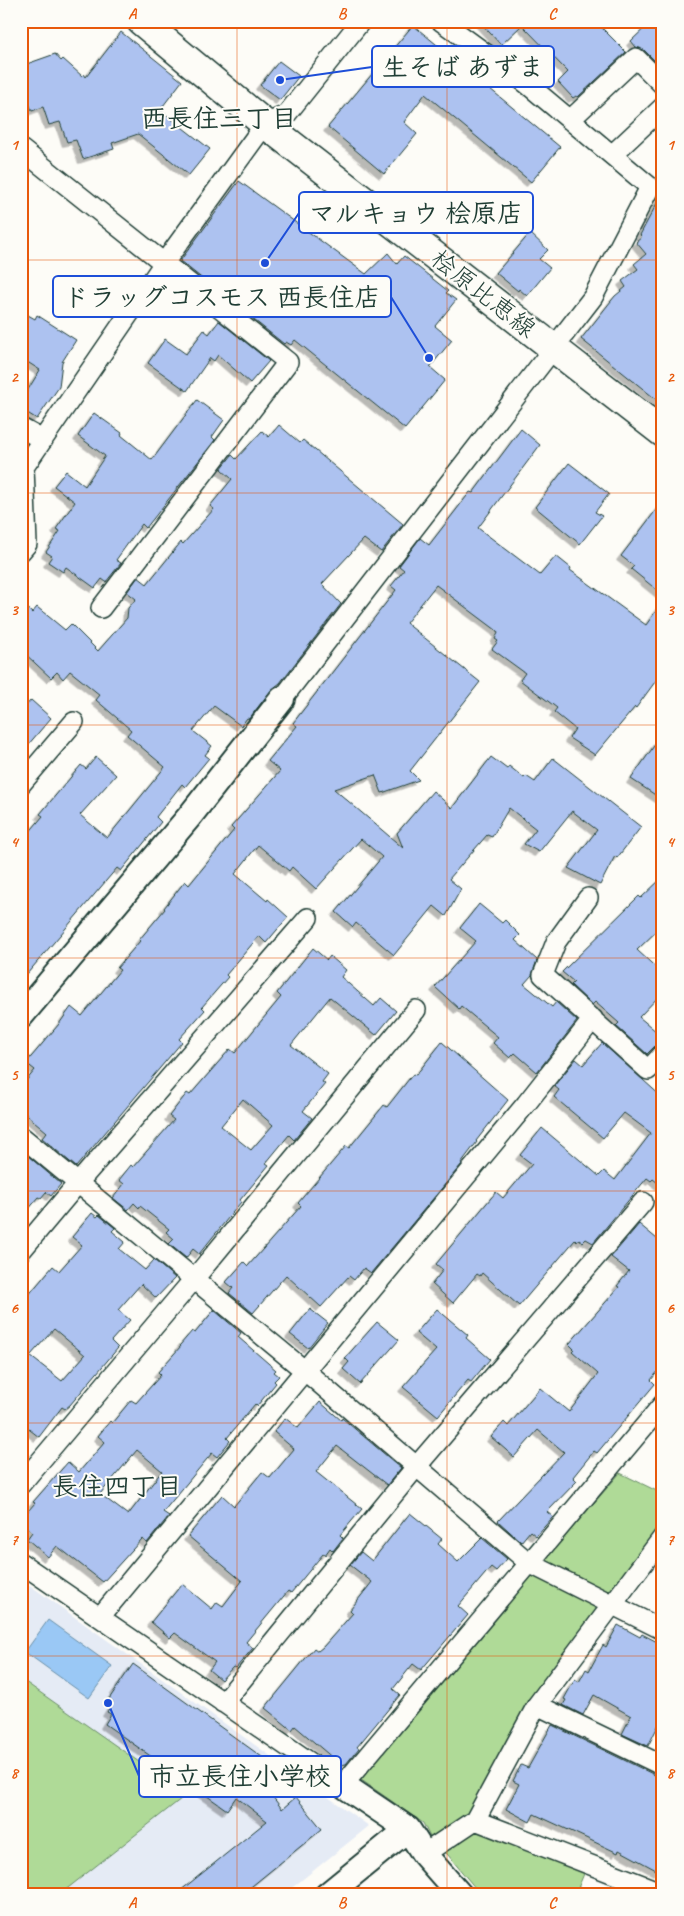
<svg xmlns="http://www.w3.org/2000/svg" width="684" height="1916" font-family="Caveat,'Klee One',sans-serif">
	<defs>
		<filter id="shadow"><feDropShadow dx="-4.5" dy="4.5" stdDeviation="0" flood-color="#0004"/></filter>
	</defs>
	<rect width="100%" height="100%" fill="#fdfcf7"/>
	<filter id="ink" filterUnits="userSpaceOnUse"><feTurbulence type="fractalNoise" baseFrequency=".02" numOctaves="2"/><feDisplacementMap in="SourceGraphic" scale="10" xChannelSelector="R" yChannelSelector="G"/><feConvolveMatrix kernelMatrix="1 2 1 2 8 2 1 2 1" color-interpolation-filters="sRGB"/></filter>
	<g filter="url(#ink)">
		<!-- built -->
		<path fill="#e5ebf5" d="M21,1579L369,1826L283,1895H21Z"/>
		<!-- green -->
		<path fill="#afda97" stroke="#678c66" d="M620,1473L663,1494V1523L471,1817L432,1841L423,1823L357,1777Z
			M21,1679L186,1795L59,1895H21Z
			M476,1827L586,1869L575,1895H481L443,1849Z"/>
		<!-- water -->
		<path fill="#9ac8f5" stroke="#6990a8" d="M48,1620L112,1666L89,1698L25,1652Z"/>
		<!-- building -->
		<path fill="#adc2f0" stroke="#1f3d34" fill-rule="evenodd" filter="url(#shadow)" d="M479,21H595L626,52L578,97L576,96L573,98L558,82L568,72L522,25L501,45Z
			M652,21H663V69L644,50L636,47L631,41Z
			M413,25L560,147L531,182L425,94L404,122L417,134L384,174L328,127Z
			M121,32L182,81L160,110L210,149L189,175L138,134L112,143L114,149L83,159L76,140L67,142L60,122L49,125L43,107L32,111L25,93L21,94V66L55,54L61,61L63,59L82,76L84,74L86,77Z
			M279,61L299,76L280,100L260,85Z
			M239,181L366,274L388,253L397,264L404,256L448,291L446,293L456,300L435,326L452,340L430,367L445,380L405,429L295,340L291,345L286,342L284,344L180,261Z
			M663,192V405L581,339L615,296L626,287L622,281L638,269L634,264L646,254L636,242L642,237L640,235Z
			M530,233L548,250L539,259L550,268L527,296L519,289L518,291L496,273Z
			M21,311L35,319L37,315L76,340L62,362L59,387L37,419L21,409V401L40,370L21,358Z
			M219,321L269,361L250,383L218,355L214,361L210,358L187,391L148,363L165,339L186,354L204,330L209,334Z
			M197,400L224,420L212,437L215,440L146,528L142,524L116,560L121,563L106,582L102,579L95,588L66,567L63,572L48,562L52,556L46,552L60,531L56,529L75,502L54,486L66,471L85,486L105,456L78,436L94,413L122,433L121,435L152,460Z
			M279,425L300,443L303,440L403,524L381,552L364,539L322,584L341,604L280,683L271,690L249,719L247,718L241,726L214,706L193,731L212,746L205,755L209,758L185,787L182,784L156,817L161,822L121,871L117,868L21,981V842L43,816L40,814L81,765L86,769L96,757L116,775L80,815L107,838L165,767L127,735L131,730L96,700L100,695L70,671L63,679L57,672L51,678L21,650V603L32,613L37,607L65,630L71,624L98,651L127,618L128,608L136,599L127,592L138,577L147,584L181,542L183,544L214,509L210,506L232,479L221,469L232,455L236,459L262,431L269,437Z
			M521,429L540,445L478,528L540,575L556,556L571,568L570,570L646,625L663,601V671L636,708L635,707L595,755L569,738L575,729L554,712L557,708L520,680L525,673L492,649L498,641L495,639L498,633L496,630L436,585L406,623L480,682L410,771L419,780L382,793L375,775L334,789L403,848L397,833L433,791L452,808L491,757L507,769L509,766L524,778L526,776L535,782L553,758L641,827L617,858L615,856L600,885L568,868L597,830L572,811L539,852L524,844L536,829L509,808L492,837L487,835L449,879L461,889L446,916L434,906L394,955L356,923L353,927L336,912L382,857L361,839L316,889L292,867L289,871L258,845L235,874L267,901L268,899L288,917L266,943L259,936L226,975L228,977L202,1007L205,1010L179,1039L182,1042L76,1167L42,1138L47,1132L21,1110V1087L35,1070L26,1063L59,1024L71,1007L82,1016L120,970L117,968L140,941L139,940L165,909L164,908L185,881L189,885L234,830L231,827L280,771L268,761L297,726L293,723L396,590L391,586L404,570L399,566L420,538L429,545L470,492L473,493Z
			M569,463L609,494L595,512L602,516L580,544L535,507Z
			M663,501V595L631,569L634,566L621,556Z
			M31,700L51,718L21,753V711Z
			M663,733V800L631,779Z
			M663,877V925L637,950L663,974V992L639,1017L663,1037L662,1043L655,1046L647,1054L616,1026L619,1023L595,1002L592,1005L571,985L574,982L562,972L639,896L641,898Z
			M479,904L502,923L505,920L520,935L515,940L537,960L532,975L524,984L552,1007L556,1002L577,1021L537,1072L515,1053L510,1058L493,1043L498,1037L461,1006L459,1009L435,987L476,941L460,928Z
			M313,948L327,960L330,956L346,970L341,977L374,1006L381,998L396,1011L376,1035L330,997L291,1045L328,1074L322,1082L325,1084L303,1111L312,1118L294,1140L289,1135L266,1163L269,1165L240,1200L241,1202L229,1217L199,1254L193,1249L186,1258L169,1244L174,1239L166,1232L169,1229L140,1206L139,1208L134,1203L128,1210L113,1198L124,1184L119,1180L131,1165L133,1167L174,1120L169,1116L187,1093L190,1095L230,1049L235,1053L262,1020L281,997L277,993ZM243,1099L273,1125L251,1150L221,1126Z
			M442,1042L508,1100L476,1141L477,1142L461,1163L462,1164L371,1273L364,1268L354,1280L349,1276L321,1307L286,1275L253,1313L229,1293L233,1288L226,1282L244,1262L248,1266L301,1206L298,1203L346,1146L349,1148L384,1105L387,1107L413,1074L416,1075Z
			M602,1043L663,1098V1187L653,1179L651,1181L647,1178L593,1243L586,1239L583,1242L579,1239L577,1242L575,1240L519,1306L482,1273L480,1276L477,1274L453,1303L432,1284L443,1270L436,1264L496,1192L503,1198L532,1164L520,1155L542,1128L599,1176L604,1171L615,1180L651,1133L624,1113L603,1138L554,1097L559,1090L554,1086L576,1059L583,1065Z
			M27,1155L61,1184L51,1196L46,1192L41,1198L39,1197L21,1218V1161Z
			M92,1213L97,1217L99,1215L115,1228L112,1231L125,1242L119,1249L145,1270L154,1260L175,1278L156,1298L141,1284L118,1310L130,1320L111,1341L118,1348L70,1405L65,1409L62,1407L39,1437L21,1423V1304L53,1266L59,1271L82,1245L72,1237ZM54,1329L85,1355L62,1381L30,1356Z
			M639,1224L663,1244V1365L651,1380L655,1384L597,1453L594,1451L573,1477L577,1481L547,1512L553,1517L536,1536L530,1531L521,1542L498,1521L564,1452L538,1430L514,1457L491,1437L504,1422L508,1426L540,1388L569,1412L598,1374L572,1351L574,1349L569,1344L619,1287L617,1286L629,1271L611,1257Z
			M310,1309L328,1323L308,1348L290,1334Z
			M437,1309L468,1335L466,1338L490,1359L471,1382L468,1380L438,1416L403,1387L436,1350L416,1333Z
			M214,1310L241,1333L238,1337L276,1370L274,1372L279,1376L274,1381L276,1383L257,1406L255,1404L227,1438L230,1441L217,1457L212,1453L163,1512L169,1516L147,1543L142,1539L103,1582L57,1546L48,1557L27,1539L32,1532L21,1522V1519L35,1503L33,1502L68,1462L79,1472L105,1442L98,1436L110,1421L112,1423L131,1400L136,1403L161,1375L158,1372L181,1346L180,1345L192,1331L195,1333ZM137,1450L162,1471L128,1515L100,1494Z
			M377,1322L399,1340L360,1384L343,1369L349,1362L345,1358Z
			M320,1402L341,1420L342,1418L401,1468L387,1485L337,1446L316,1472L362,1509L340,1535L343,1538L333,1551L330,1548L325,1555L323,1554L291,1593L288,1591L246,1642L253,1648L236,1668L233,1667L221,1680L209,1670L215,1662L175,1633L170,1638L151,1622L182,1584L212,1609L217,1602L223,1606L242,1581L188,1536L222,1495L234,1506L262,1472L270,1478L294,1449L274,1432L285,1418L298,1428Z
			M410,1513L442,1539L438,1544L458,1562L482,1538L507,1559L496,1571L491,1567L458,1606L468,1615L421,1670L413,1664L393,1689L400,1695L357,1747L359,1748L346,1764L341,1765L295,1726L292,1730L265,1708L314,1648L318,1651L323,1647L353,1613L350,1610L372,1582L350,1565L361,1552L372,1561Z
			M618,1625L640,1637L642,1634L663,1645V1716L648,1746L622,1734L631,1716L594,1695L583,1715L563,1705L566,1700L564,1699L575,1679L579,1682L586,1669L589,1671L603,1645L606,1647Z
			M133,1664L262,1757L253,1771L282,1809L296,1797L322,1829L241,1895H175L267,1821L236,1797L227,1810L105,1724L111,1714L107,1712L113,1702L109,1699Z
			M552,1725L663,1779V1862L658,1871L619,1850L618,1853L534,1814L530,1822L506,1809L519,1784L513,1781L521,1765L528,1768Z"/>
		<g fill="none" stroke-linecap="round" stroke-linejoin="round">
			<!-- minor casing -->
			<g stroke="#1f3d34" stroke-width="22">
				<path id="minor" d="M570,120L636,58L663,85
					M21,149L288,362L101,608
					M612,155L663,107
					M21,428L43,440
					M21,551L27,544L24,467L164,263L265,124L286,115L361,21
					M282,699L593,297L650,187L526,83L441,21
					M21,784L74,722
					M588,898L556,942L543,975L648,1070L663,1054
					M21,1136L304,1370L529,1563L663,1630
					M21,1251L78,1183L308,918
					M21,1484L194,1279L416,1010
					M21,1563L343,1785L663,1404
					M100,1617L526,1104L593,1019
					M223,1703L416,1467L643,1202
					M537,1705L663,1766
					M475,1820L663,1893
					M424,1854L475,1820L537,1705L663,1537"/>
			</g>
			<!-- tertiary casing -->
			<g stroke="#1f3d34" stroke-width="28">
				<path id="tertiary" d="M21,1016L189,817L282,699
					M343,1785L408,1829L424,1854L460,1895
					M327,1895L408,1829"/>
			</g>
			<!-- secondary casing -->
			<g stroke="#1f3d34" stroke-width="31">
				<path id="secondary" d="M141,21L265,124L663,433"/>
			</g>
			<!-- minor -->
			<use href="#minor" stroke="#fdfcf7" stroke-width="19"/>
			<!-- tertiary -->
			<use href="#tertiary" stroke="#fdfcf7" stroke-width="24"/>
			<!-- secondary -->
			<use href="#secondary" stroke="#fdfcf7" stroke-width="28"/>
		</g>
	</g>
	<!-- grid -->
	<path fill="none" stroke="#e8590c" stroke-width="1" stroke-opacity="0.55" d="M237,21V1895M447,21V1895M21,260H663M21,493H663M21,725H663M21,958H663M21,1191H663M21,1423H663M21,1656H663"/>
	<g text-anchor="middle" stroke-width="4" stroke-linejoin="round" paint-order="stroke">
		<!-- street labels -->
		<g font-size="25" fill="#1f3d34" stroke="#fdfcf7">
			<text transform="translate(484 293) rotate(38)" y="9">桧原比恵線</text>
		</g>
		<!-- neighbourhood labels -->
		<g font-size="26" font-weight="bold" fill="#1f3d34" stroke="#fdfcf7">
			<text x="219" y="127">西長住三丁目</text>
			<text x="117" y="1495">長住四丁目</text>
		</g>
	</g>
	<!-- callouts -->
	<path fill="none" stroke="#1d4ed8" stroke-width="2" d="M280 80L372 67M265 263L299 213M429 358L391 297M108 1703L139 1776"/>
	<g fill="#1d4ed8" stroke="#fdfcf7" stroke-width="2">
		<circle cx="280" cy="80" r="5"/>
		<circle cx="265" cy="263" r="5"/>
		<circle cx="429" cy="358" r="5"/>
		<circle cx="108" cy="1703" r="5"/>
	</g>
	<g fill="#fdfcf7" stroke="#1d4ed8" stroke-width="2">
		<rect x="372" y="46" width="182" height="41" rx="5"/>
		<rect x="299" y="192" width="234" height="41" rx="5"/>
		<rect x="53" y="276" width="338" height="41" rx="5"/>
		<rect x="139" y="1756" width="202" height="41" rx="5"/>
	</g>
	<g font-size="26" text-anchor="middle" font-weight="bold" fill="#1f3d34">
		<text x="463" y="76">生そば あずま</text>
		<text x="416" y="222">マルキョウ 桧原店</text>
		<text x="222" y="306">ドラッグコスモス 西長住店</text>
		<text x="240" y="1785">市立長住小学校</text>
	</g>
	<!-- margin -->
	<rect width="684" height="1916" fill="none" stroke="#fdfcf7" stroke-width="55"/>
	<rect x="28" y="28" width="628" height="1860" fill="none" stroke="#e8590c" stroke-width="2"/>
	<g font-size="16" text-anchor="middle" font-weight="bold" fill="#e8590c">
		<text x="132" y="19">A</text>
		<text x="342" y="19">B</text>
		<text x="552" y="19">C</text>
		<text x="14" y="150">1</text>
		<text x="670" y="150">1</text>
		<text x="14" y="382">2</text>
		<text x="670" y="382">2</text>
		<text x="14" y="615">3</text>
		<text x="670" y="615">3</text>
		<text x="14" y="847">4</text>
		<text x="670" y="847">4</text>
		<text x="14" y="1080">5</text>
		<text x="670" y="1080">5</text>
		<text x="14" y="1313">6</text>
		<text x="670" y="1313">6</text>
		<text x="14" y="1545">7</text>
		<text x="670" y="1545">7</text>
		<text x="14" y="1778">8</text>
		<text x="670" y="1778">8</text>
		<text x="132" y="1908">A</text>
		<text x="342" y="1908">B</text>
		<text x="552" y="1908">C</text>
	</g>
</svg>
